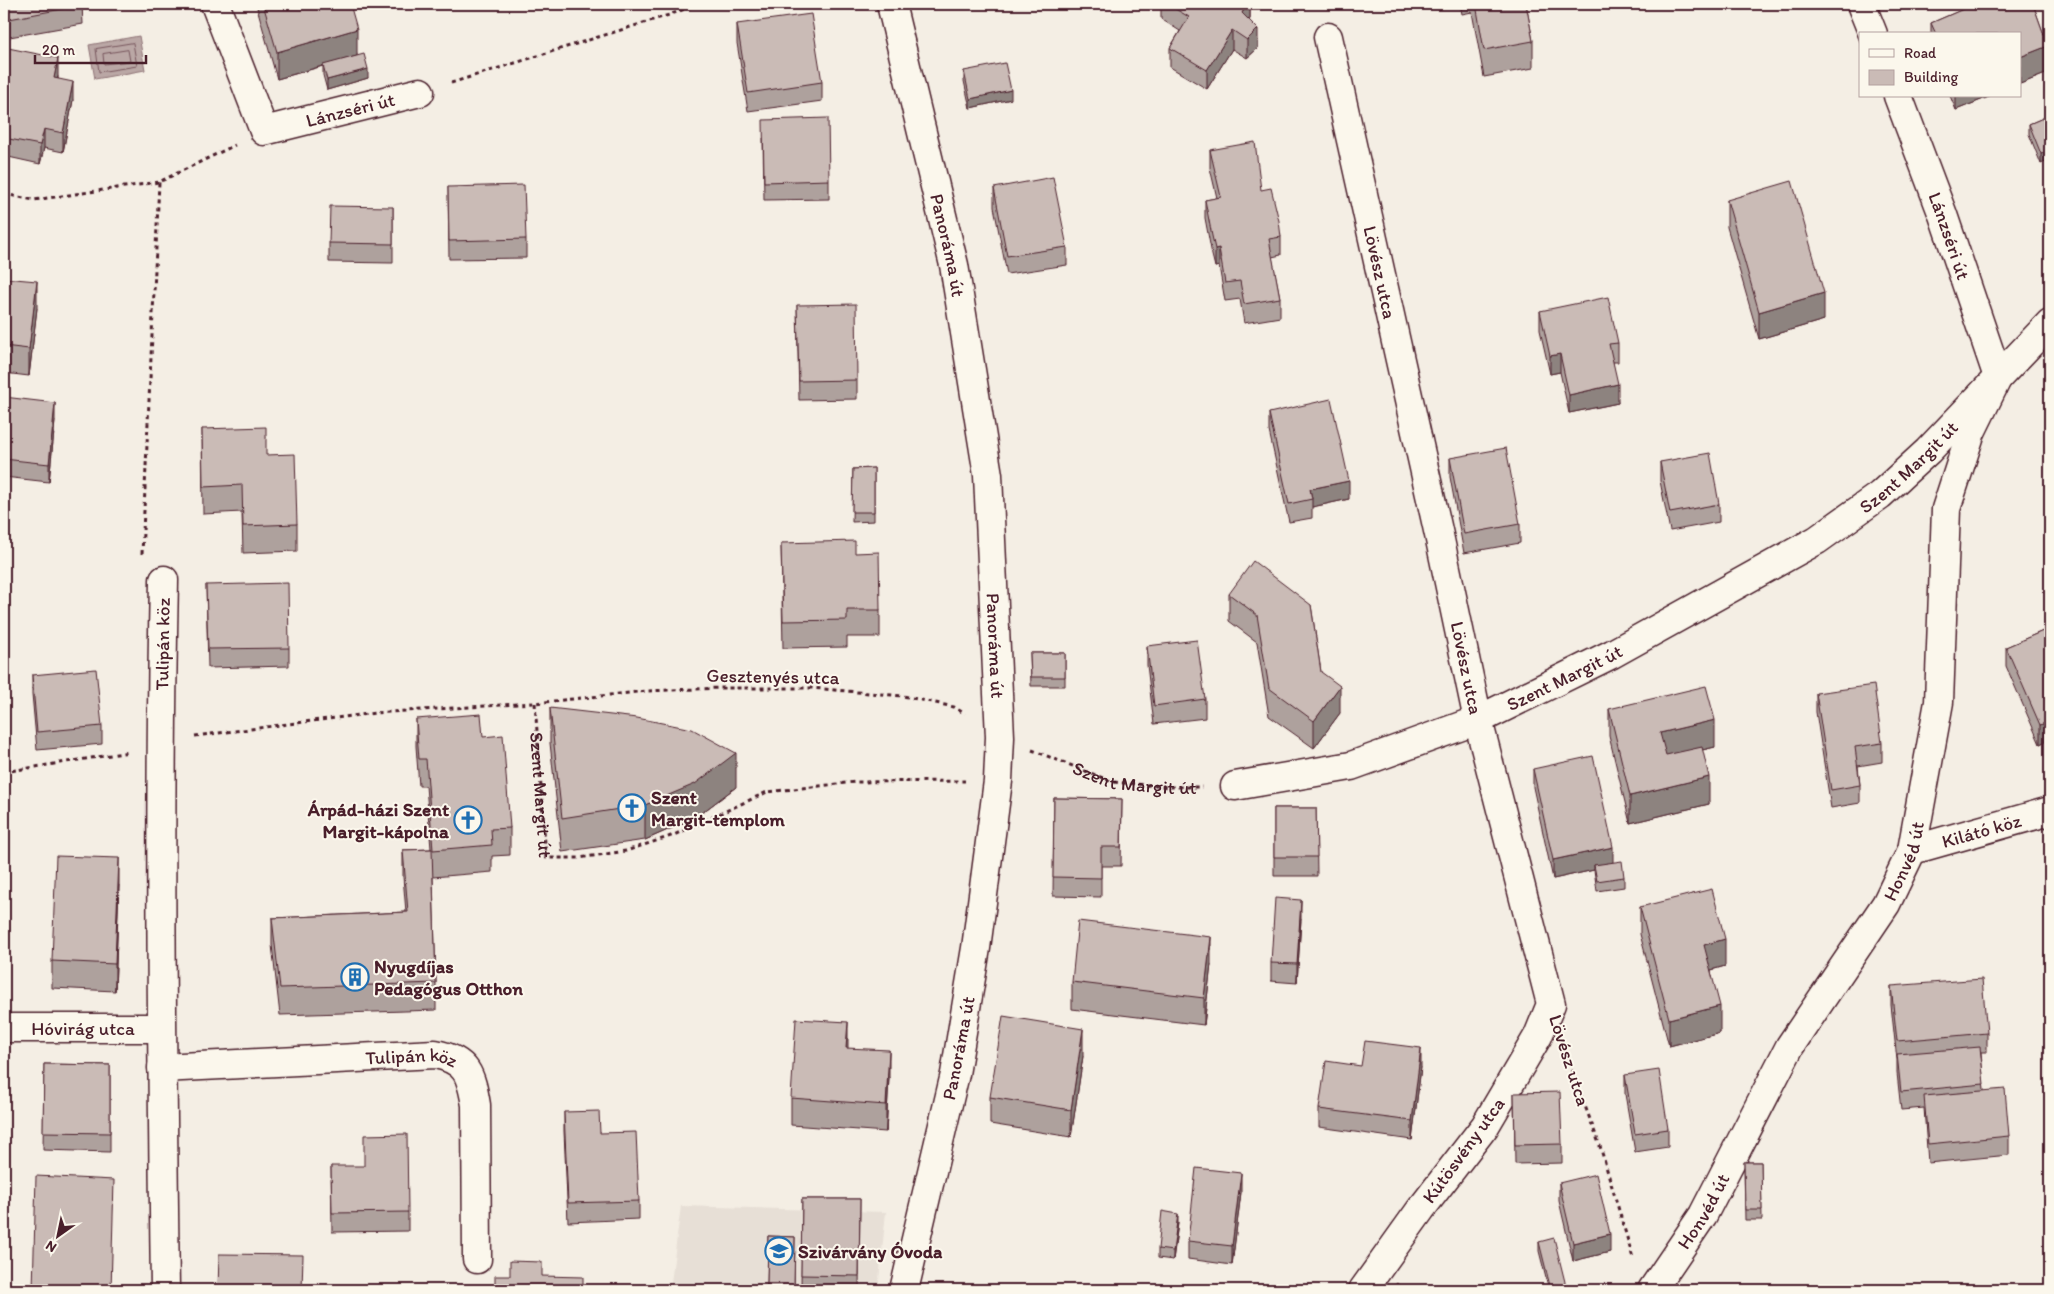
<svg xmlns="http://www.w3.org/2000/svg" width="2054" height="1294" font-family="Itim,sans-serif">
	<rect width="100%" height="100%" fill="#f4eee4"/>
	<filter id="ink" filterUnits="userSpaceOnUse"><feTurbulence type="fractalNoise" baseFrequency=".02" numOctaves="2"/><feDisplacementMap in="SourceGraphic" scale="10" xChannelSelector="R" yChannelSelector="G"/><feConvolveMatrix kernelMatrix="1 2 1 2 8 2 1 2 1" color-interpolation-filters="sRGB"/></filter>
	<g filter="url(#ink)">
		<!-- built -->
		<path fill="#e7dfd6" d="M681,1206L886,1212L878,1290H670Z"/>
		<!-- water -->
		<path fill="#baa7a5" stroke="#8d7174" d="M139,36L145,70L95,79L89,45Z"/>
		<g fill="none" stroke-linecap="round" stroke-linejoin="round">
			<!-- shore -->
			<path stroke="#77555c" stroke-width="1" d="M133,43L137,66L99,72L96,49Z
				M128,50L130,61L104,64L103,54Z"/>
			<!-- street casing -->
			<g stroke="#4a1f2b" stroke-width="31">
				<g id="street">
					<path id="s3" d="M215,4L264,131L420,92"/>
					<path id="s4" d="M891,4L954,265L988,475L1000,737L998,781L976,948L955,1074L904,1290"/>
					<path d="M1861,4L1873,34"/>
					<path id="s5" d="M1328,37L1439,535L1478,720L1551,1004L1538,1036L1485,1126L1421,1209L1363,1290"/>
					<path id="s6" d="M1898,96L1943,215L1998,377"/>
					<path d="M164,580C159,817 162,1053 165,1290"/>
					<path id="s7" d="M1235,786L1351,766L1478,720L1612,654L1817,540L1880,495L1928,451L2050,323"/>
					<path id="s8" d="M1912,850L2050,811"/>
					<path id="s9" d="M4,1028H161"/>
					<path id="s10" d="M162,1068L435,1054C467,1060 471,1075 476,1105L477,1259"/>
					<path id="s11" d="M1652,1290L1703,1215L1790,1046L1886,904L1912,850L1939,702L1946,509L1971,432L1998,377"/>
				</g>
			</g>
			<!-- path -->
			<g stroke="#4a1f2b" stroke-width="3" stroke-dasharray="4 4" stroke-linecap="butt">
				<path d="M451,83L669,15L698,4"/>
				<path d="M4,194L34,200L159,182L235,145"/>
				<path d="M142,554L159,182"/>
				<path id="s1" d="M535,703L546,858H579L626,851L674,835L767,792L855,782L965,781"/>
				<path d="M195,736L375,713L535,703L647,691L720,688H812L903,696L954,707L965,714"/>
				<path id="s2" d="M1032,750L1113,782L1169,787H1202"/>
				<path d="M4,772L129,752"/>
				<path d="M1566,1055L1600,1146L1633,1258"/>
			</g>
			<!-- street -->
			<use href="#street" stroke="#fbf7ec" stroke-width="28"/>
		</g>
		<!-- wall -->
		<path fill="#aea19d" stroke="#4a1f2b" d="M4,4H82L83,24L4,38Z
			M256,4H350L357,56L368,78L327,90L323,75V66L277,79Z
			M1161,4H1250V19L1249,20L1258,48L1247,58L1232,49L1207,89L1170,67V48L1180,31L1161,19Z
			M1460,4H1526L1533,41V68L1484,77L1472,12L1462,14Z
			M1975,4H2033L2048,46V73L2020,84V34H1931V23Z
			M737,24L822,82V101L748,111L737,43Z
			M4,71L58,76V78L73,100L63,152L44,148L40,164L4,156Z
			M964,71L1011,99L970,108L964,81Z
			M1950,96H1991L1956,110Z
			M2050,115L2041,164L2029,134V124Z
			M763,138L829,180V199L764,200Z
			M1210,150L1261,190L1281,237V255L1272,257L1280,298V317L1244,323L1240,299L1225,301L1219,266L1215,267L1212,255L1205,218V200L1217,198L1210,168Z
			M448,187L526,239V258L449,259Z
			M994,188L1067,247V265L1007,274L994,207Z
			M1727,200L1824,320L1759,339L1727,227Z
			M393,207V263L329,262V243Z
			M4,278L37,308L29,376L4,373Z
			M797,305L857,380V399L799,400Z
			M1540,311L1618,343V362H1613L1618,403L1569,413L1560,372L1550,374L1540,330Z
			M4,397L55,421L49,482L4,477Z
			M1269,413L1349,499L1312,507V518L1289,522L1269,431Z
			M202,429L266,455L297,524V551L243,553L242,512L203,514Z
			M1450,458L1520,524V543L1464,553L1450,477Z
			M1660,462L1719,504V522L1670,531L1660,481Z
			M874,468V521L852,522L853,469Z
			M2050,535V577L2045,565V538Z
			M781,543L855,553L880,610V637H847V647L783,648Z
			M206,585L289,648V666L208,668Z
			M1229,594L1311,605L1321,672L1340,713L1314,748L1269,716L1257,642L1229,621Z
			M2050,628V739L2040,744L2006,666V647Z
			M1147,646L1205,699V718L1154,724L1147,665Z
			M1030,653H1065V686H1031Z
			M32,675L102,726V744L37,750L32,694Z
			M1816,693L1882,743V762L1858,766L1860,785V803L1831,808L1816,712Z
			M550,708L736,787L695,818L645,840L562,852L550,743Z
			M1609,709L1715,747L1702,750L1709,804L1630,823L1609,736Z
			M416,719L483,737L510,828V855L492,856V872L433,877L436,983V1010L280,1015L272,945V918L406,912L403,877V850L431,849L426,786H419L416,746Z
			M1533,769L1613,863L1624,877V887L1597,891L1594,870L1553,879L1533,787Z
			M1054,798L1122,799L1121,866H1101V897L1053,896Z
			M1274,808H1316L1317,876H1274Z
			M119,885L115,991L52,988V961Z
			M1640,907L1725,966L1711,970L1720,1033L1669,1046L1640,934Z
			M1301,919L1297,983L1271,981V963Z
			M1211,964L1204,1025L1072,1009V982Z
			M1891,986L1987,1033V1052H1981L1984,1090L2009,1136V1155L1928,1163L1924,1108L1901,1110L1897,1073V1060L1891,1005Z
			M1083,1056L1071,1137L990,1124V1097Z
			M44,1064L110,1065V1152L43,1150Z
			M1361,1066L1421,1067L1412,1140L1319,1127V1109Z
			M1625,1075L1668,1129V1147L1635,1152L1625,1094Z
			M889,1077L886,1132L791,1125V1098Z
			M1514,1093L1562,1144V1163L1515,1164Z
			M564,1112L600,1133L639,1201V1219L568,1222L564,1131Z
			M1744,1162H1761L1762,1220H1745Z
			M331,1166L408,1212V1231L332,1232Z
			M1559,1183L1610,1252L1573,1261L1559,1201Z
			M1241,1192L1232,1265L1188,1259V1241Z
			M802,1199H860L859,1290H801Z
			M1178,1223L1173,1260L1158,1258V1249Z
			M768,1236L795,1237L794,1290H767Z
			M1539,1242L1567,1290H1549L1539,1251Z"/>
		<!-- shaded-wall -->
		<path fill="#8d837f" stroke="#4a1f2b" d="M1247,4H1250V19L1242,31V13Z
			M357,29V56L277,79V52Z
			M1258,29V48L1247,58V40Z
			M1232,30V49L1207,89V70Z
			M2048,46V73L2020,84V57Z
			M58,58V76L54,96V78Z
			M368,69V78L327,90V80Z
			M73,82V100L63,152V133Z
			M1011,90V99L970,108V99Z
			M1956,96H1991L1956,110Z
			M44,129V148L40,164V145Z
			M2050,150V160L2041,164V154Z
			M1219,248V266L1215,267V249Z
			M37,281V308L29,376V349Z
			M1824,293V320L1759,339V312Z
			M1560,354V372L1550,374V356Z
			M1618,384V403L1569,413V395Z
			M55,403V421L49,482V464Z
			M1349,481V499L1312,507V499L1310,489Z
			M1340,686V713L1314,748V721Z
			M1715,720V747L1660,760V733Z
			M2050,721V739L2040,744V725Z
			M736,753V787L695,818L645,840V805Z
			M1709,777V804L1630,823V796Z
			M1613,847V866L1594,865V870L1553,879V860Z
			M119,858V885L115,991V964Z
			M1301,900V919L1297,983V964Z
			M1211,937V964L1204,1025V998Z
			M1725,939V966L1704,972V945Z
			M1720,1006V1033L1669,1046V1019Z
			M848,1022V1049L846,1048Z
			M1083,1029V1056L1071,1137V1110Z
			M1421,1048V1067L1412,1140V1121Z
			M889,1050V1077L886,1132V1105Z
			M1241,1173V1192L1232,1265V1246Z
			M1178,1214V1223L1173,1260V1251Z
			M1610,1234V1252L1573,1261V1243Z"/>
		<!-- building -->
		<path fill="#cabbb6" stroke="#4a1f2b" d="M4,4H82L83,5L4,20Z
			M263,4H350L357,29L277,52Z
			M1167,4H1247L1242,13L1258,29L1247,40L1232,30L1207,70L1170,48L1189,17Z
			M1476,4H1526L1533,41L1484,50Z
			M1975,4H2033L2048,46L2020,57V34H1936L1931,23Z
			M811,14L822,82L748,93L737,24Z
			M8,48L58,58L54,78L73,82L63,133L44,129L40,145L4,138V71Z
			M364,54L368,69L327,80L323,65Z
			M1005,63L1011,90L970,99L964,71Z
			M2050,115V150L2041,154L2029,124Z
			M828,118L829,180L764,182L763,120Z
			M1255,142L1261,190L1271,188L1279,221L1281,237L1269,239L1280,298L1244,304L1240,281L1225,283L1219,248L1215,249L1212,236L1205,200L1221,197L1210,150Z
			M1053,177L1067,247L1007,256L994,188Z
			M1792,181L1824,293L1759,312L1727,200Z
			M524,185L526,239L449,241L448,187Z
			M330,206L393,207V244L329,243Z
			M4,278L37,281L29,349L4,346Z
			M1608,297L1618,343L1609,344L1618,384L1569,395L1560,354L1550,356L1540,311Z
			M856,304L857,380L799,381L797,305Z
			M4,397L55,403L49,464L4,459Z
			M1331,399L1349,481L1310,489L1312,499L1289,504L1269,413Z
			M266,427V455L295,454L297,524L243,526L242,485L203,487L202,429Z
			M1506,448L1520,524L1464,534L1450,458Z
			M1710,453L1719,504L1670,513L1660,462Z
			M874,468V512H852L853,469Z
			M2050,535V550L2045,538Z
			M855,541V553L879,552L880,610H847V620L783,621L781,543Z
			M1253,561L1311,605L1321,672L1340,686L1314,721L1269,688L1257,615L1229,594Z
			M288,583L289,648L208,649L206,585Z
			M2050,628V721L2040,725L2006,647Z
			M1197,640L1205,699L1154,706L1147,646Z
			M1030,653H1065V677H1031Z
			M96,669L102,726L37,732L32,675Z
			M1874,685L1882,743L1855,747L1860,785L1831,790L1816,693Z
			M1706,686L1715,720L1660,733L1666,755L1702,747L1709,777L1630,796L1609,709Z
			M550,708L637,718L692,729L736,753L695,784L645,805L562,818Z
			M481,714L483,737L503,735L510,828L491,829L492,845L433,850L426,759H419L416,719Z
			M1593,756L1613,847L1553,860L1533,769Z
			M1054,798L1122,799L1121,847H1101V878L1053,877Z
			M1274,808H1316L1317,857H1274Z
			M432,849L436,983L280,988L272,918L408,912L403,850Z
			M56,856L119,858L115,964L52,961Z
			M1622,861L1624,877L1597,881L1594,865Z
			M1712,889L1725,939L1704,945L1720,1006L1669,1019L1640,907Z
			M1275,898L1301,900L1297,964L1271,963Z
			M1078,921L1211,937L1204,998L1072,982Z
			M1982,979L1987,1033L1897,1041L1891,986Z
			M1003,1016L1083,1029L1071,1110L990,1097Z
			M796,1019L848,1022L846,1048L889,1050L886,1105L791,1098Z
			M1365,1041L1421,1048L1412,1121L1319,1109L1326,1061L1361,1066Z
			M1980,1047L1984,1084L1901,1092L1897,1054Z
			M44,1064L110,1065V1133L43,1132Z
			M1659,1070L1668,1129L1635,1134L1625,1075Z
			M2005,1089L2009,1136L1928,1144L1924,1096Z
			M1560,1092L1562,1144L1515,1145L1514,1093Z
			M599,1111L600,1133L636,1132L639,1201L568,1203L564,1112Z
			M407,1134L408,1212L332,1213L331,1166H364V1135Z
			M1744,1162H1761L1762,1210H1745Z
			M1196,1168L1241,1173L1232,1246L1188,1241Z
			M1596,1174L1610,1234L1573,1243L1559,1183Z
			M36,1176L114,1180L111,1290H33Z
			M802,1199H860L859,1276L801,1275Z
			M1162,1211L1178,1214L1173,1251L1158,1249Z
			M768,1236L795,1237L794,1288L767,1287Z
			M1554,1238L1567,1290H1551L1539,1242Z
			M219,1254L303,1255L302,1290H218Z
			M510,1261L542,1262V1276L583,1277V1290H495V1276H510Z
			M1397,1283L1403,1290H1389Z"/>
	</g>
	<!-- icons -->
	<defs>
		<g id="church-ring" transform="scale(1.4375)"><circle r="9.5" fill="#fbf7ec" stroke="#1f6fb2" stroke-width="1.5"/><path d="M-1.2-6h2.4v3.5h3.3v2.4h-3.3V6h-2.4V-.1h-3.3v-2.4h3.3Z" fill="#1f6fb2"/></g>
		<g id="building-ring" transform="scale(1.4375)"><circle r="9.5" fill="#fbf7ec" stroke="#1f6fb2" stroke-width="1.5"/><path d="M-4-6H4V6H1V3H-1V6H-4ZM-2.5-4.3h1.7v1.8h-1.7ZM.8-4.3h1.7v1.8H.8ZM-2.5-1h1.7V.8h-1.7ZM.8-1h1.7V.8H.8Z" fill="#1f6fb2"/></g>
		<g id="school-ring" transform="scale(1.4375)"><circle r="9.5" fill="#fbf7ec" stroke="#1f6fb2" stroke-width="1.5"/><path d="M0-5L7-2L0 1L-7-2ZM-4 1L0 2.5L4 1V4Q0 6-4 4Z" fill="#1f6fb2"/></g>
	</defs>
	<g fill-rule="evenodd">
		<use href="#church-ring" x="632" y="808"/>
		<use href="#church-ring" x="468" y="820"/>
		<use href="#building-ring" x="355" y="977"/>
		<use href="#school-ring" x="779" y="1251"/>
	</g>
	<g text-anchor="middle" stroke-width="4" stroke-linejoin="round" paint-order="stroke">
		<!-- street labels -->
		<g font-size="19" fill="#4a1f2b" stroke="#fbf7ec">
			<text dy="7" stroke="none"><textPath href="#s3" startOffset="225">Lánzséri út</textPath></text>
			<text dy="7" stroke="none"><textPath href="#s6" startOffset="149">Lánzséri út</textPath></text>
			<text dy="7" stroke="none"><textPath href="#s4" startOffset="248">Panoráma út</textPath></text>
			<text dy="7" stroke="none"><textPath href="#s5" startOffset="241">Lövész utca</textPath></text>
			<text dy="7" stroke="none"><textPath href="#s7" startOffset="754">Szent Margit út</textPath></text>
			<text transform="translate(162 644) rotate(-89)" y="7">Tulipán köz</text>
			<text dy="7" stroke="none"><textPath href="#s4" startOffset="652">Panoráma út</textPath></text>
			<text dy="7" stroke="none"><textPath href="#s5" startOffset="646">Lövész utca</textPath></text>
			<text transform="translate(773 676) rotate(1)" y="7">Gesztenyés utca</text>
			<text dy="7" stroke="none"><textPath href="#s7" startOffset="349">Szent Margit út</textPath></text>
			<text dy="7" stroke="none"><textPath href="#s2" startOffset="108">Szent Margit út</textPath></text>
			<text dy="7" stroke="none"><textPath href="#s1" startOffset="92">Szent Margit út</textPath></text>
			<text dy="7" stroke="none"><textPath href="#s8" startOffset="72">Kilátó köz</textPath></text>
			<text dy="7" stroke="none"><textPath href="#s11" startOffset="499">Honvéd út</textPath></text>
			<text dy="7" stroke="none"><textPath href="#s9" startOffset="79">Hóvirág utca</textPath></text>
			<text transform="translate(958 1048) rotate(-79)" y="7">Panoráma út</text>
			<text transform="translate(1570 1060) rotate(72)" y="7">Lövész utca</text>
			<text dy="7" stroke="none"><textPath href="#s10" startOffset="250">Tulipán köz</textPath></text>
			<text transform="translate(1463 1150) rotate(-54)" y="7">Kútösvény utca</text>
			<text dy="7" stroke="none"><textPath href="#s11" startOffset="94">Honvéd út</textPath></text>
		</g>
		<!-- poi labels -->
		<g font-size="19" font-weight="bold" fill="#4a1f2b" stroke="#fbf7ec" text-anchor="start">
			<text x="651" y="804">Szent<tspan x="651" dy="22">Margit-templom</tspan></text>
			<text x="449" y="816" text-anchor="end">Árpád-házi Szent<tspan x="449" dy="22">Margit-kápolna</tspan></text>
			<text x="374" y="973">Nyugdíjas<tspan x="374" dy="22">Pedagógus Otthon</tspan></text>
			<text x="798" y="1258">Szivárvány Óvoda</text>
		</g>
	</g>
	<!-- margin -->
	<rect width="2054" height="1294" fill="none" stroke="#fbf7ec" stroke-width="20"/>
	<rect x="10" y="10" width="2034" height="1274" fill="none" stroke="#4a1f2b" stroke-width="2" filter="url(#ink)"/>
	<!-- legend -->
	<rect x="1859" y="32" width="162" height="65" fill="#fbf7ec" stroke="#b4a19f"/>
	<rect x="1869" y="49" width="25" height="8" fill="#fbf7ec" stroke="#b4a19f"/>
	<text x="1904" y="58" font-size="15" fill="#4a1f2b">Road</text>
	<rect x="1869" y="70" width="25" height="15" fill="#cabbb6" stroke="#b4a19f"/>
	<text x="1904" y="82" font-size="15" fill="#4a1f2b">Building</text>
	<!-- north arrow -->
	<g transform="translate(58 1236) rotate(213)" stroke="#fbf7ec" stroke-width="4" paint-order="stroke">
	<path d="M0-4L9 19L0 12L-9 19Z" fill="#4a1f2b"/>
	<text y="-8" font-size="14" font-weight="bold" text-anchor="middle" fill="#4a1f2b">N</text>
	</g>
	<!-- scale -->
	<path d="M35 55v8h111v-8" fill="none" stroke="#4a1f2b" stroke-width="2.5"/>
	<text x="42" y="55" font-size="15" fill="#4a1f2b" stroke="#fbf7ec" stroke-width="4" paint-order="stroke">20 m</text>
</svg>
